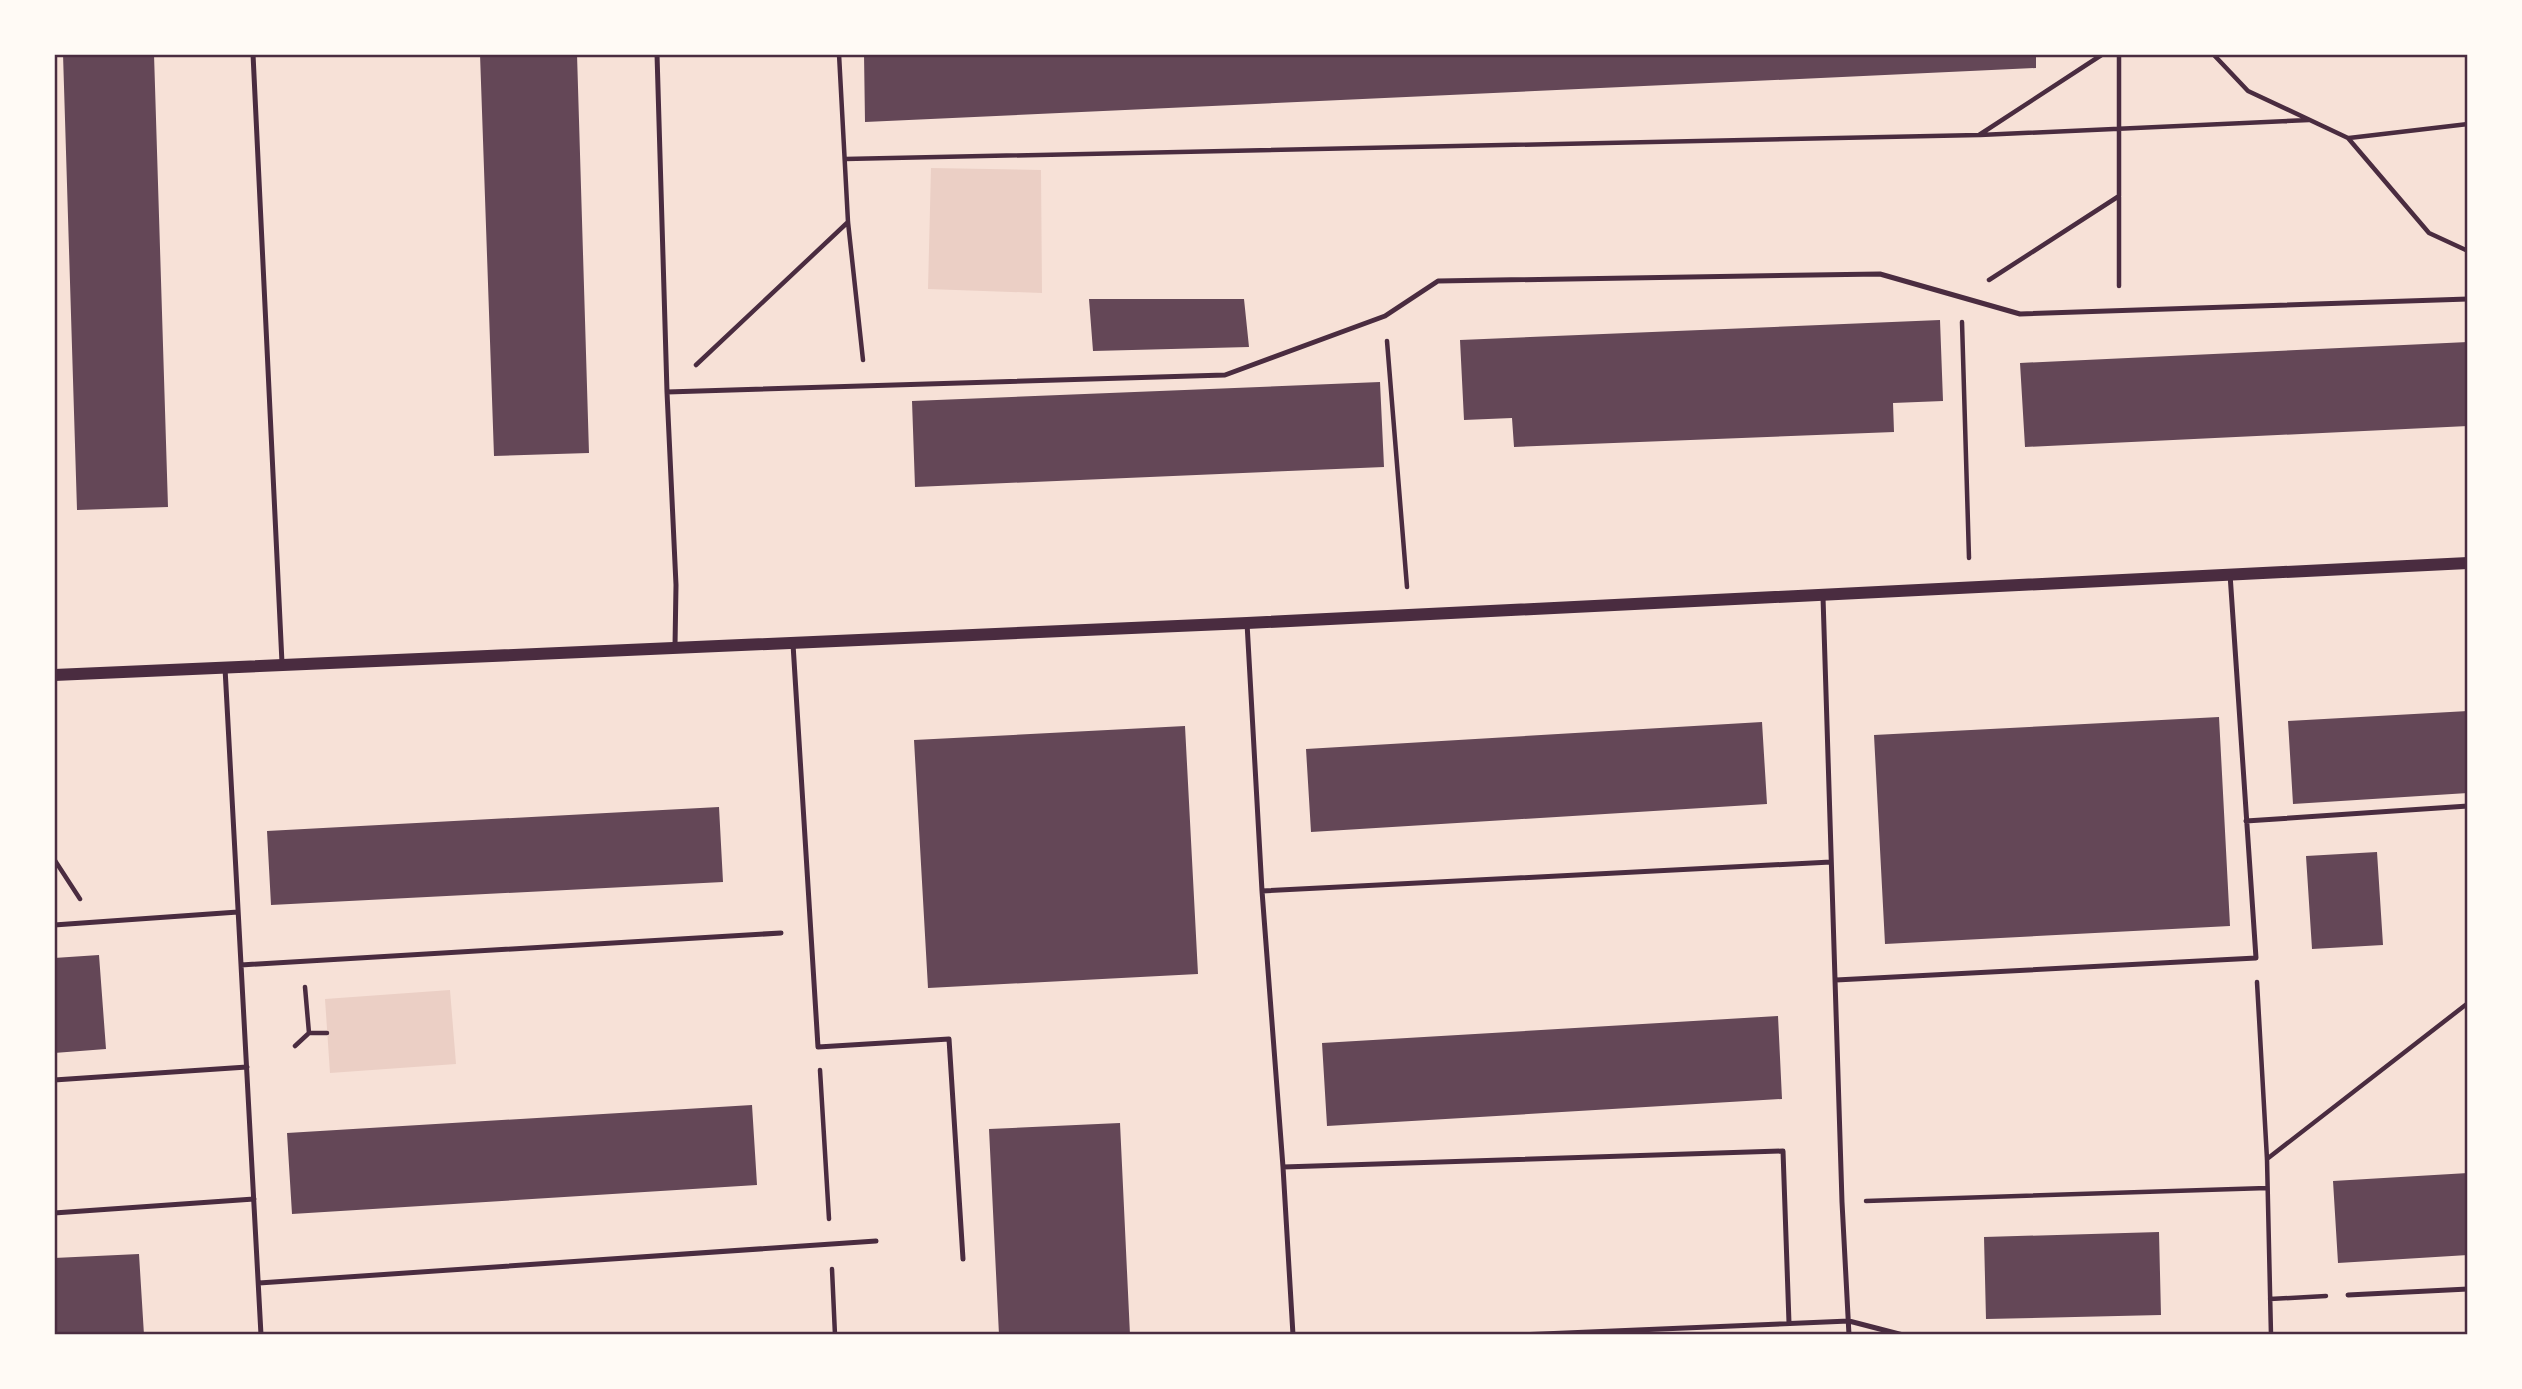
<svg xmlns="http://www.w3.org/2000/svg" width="2522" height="1389" font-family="'PT Sans',sans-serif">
	<rect width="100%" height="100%" fill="#f7e1d7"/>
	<!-- green -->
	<path fill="#ebcfc5" d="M931,168L1041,170L1042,293L928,289Z
		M450,990L456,1064L330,1073L325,999Z"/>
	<!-- building -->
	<path fill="#644757" d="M63,54H154L168,507L77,510Z
		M480,54H577L589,453L494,456Z
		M864,54H2036V68L865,122Z
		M1089,299H1244L1249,347L1093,351Z
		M1940,320L1943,401L1893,403L1894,432L1514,447L1512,418L1464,420L1460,340Z
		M2468,342V426L2025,447L2020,363Z
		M1380,382L1384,467L915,487L912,401Z
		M2468,711V793L2293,804L2288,721Z
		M2219,717L2230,926L1885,944L1874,735Z
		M1762,722L1767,804L1311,832L1306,749Z
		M1185,726L1198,974L928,988L914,740Z
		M719,807L723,882L271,905L267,831Z
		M2377,852L2383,945L2312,949L2306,856Z
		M99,955L106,1049L54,1053V958Z
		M1778,1016L1782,1099L1327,1126L1322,1043Z
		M752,1105L757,1185L292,1214L287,1133Z
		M1120,1123L1130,1335H999L989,1129Z
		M2468,1173V1255L2338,1263L2333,1181Z
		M2159,1232L2161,1315L1986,1319L1984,1237Z
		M139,1254L144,1335H54V1258Z"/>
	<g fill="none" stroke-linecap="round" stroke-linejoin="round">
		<!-- path -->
		<path stroke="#4a2c40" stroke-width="4.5" d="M839,54L848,222L863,360
			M2213,54L2248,91L2348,138L2429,233L2468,251
			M1980,135L2309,120
			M2349,138L2468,124
			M845,159L1979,135L2103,54
			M2119,197V286
			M1989,280L2119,196V54
			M1962,322L1969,558
			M1387,341L1407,587
			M696,365L848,222
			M54,859L80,899
			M2257,982L2267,1159L2271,1335
			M305,987L309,1033H327
			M295,1046L309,1033
			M820,1070L829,1219
			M2267,1159L2468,1003
			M1866,1201L2267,1188
			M832,1269L835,1335
			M2270,1299L2326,1296"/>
		<!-- service -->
		<path stroke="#4a2c40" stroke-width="5" d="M253,54L282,663
			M657,54L667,392
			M1823,597L1842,1202L1849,1335
			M1247,623L1262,891L1283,1167L1293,1335
			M793,644L818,1047L949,1039L963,1259
			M675,646L676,585L667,392L1225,375L1385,316L1438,281L1880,274L2020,314L2468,299
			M225,668L261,1335
			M2246,821L2468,806
			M1262,891L1831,862
			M54,925L238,912
			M241,965L781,933
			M1836,980L2256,958L2230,574
			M54,1080L247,1067
			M1283,1167L1783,1151L1789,1323
			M54,1213L254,1199
			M259,1283L876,1241
			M2348,1295L2468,1289
			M1518,1335L1849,1321L1903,1335"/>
		<!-- tertiary -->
		<path stroke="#4a2c40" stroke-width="12" d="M54,675L1247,623L2468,563"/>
	</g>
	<!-- border -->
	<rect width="2522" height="1389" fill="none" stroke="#fffaf5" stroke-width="112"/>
	<rect x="56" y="56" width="2410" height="1277" fill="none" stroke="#4a2c40" stroke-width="2.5"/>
</svg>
